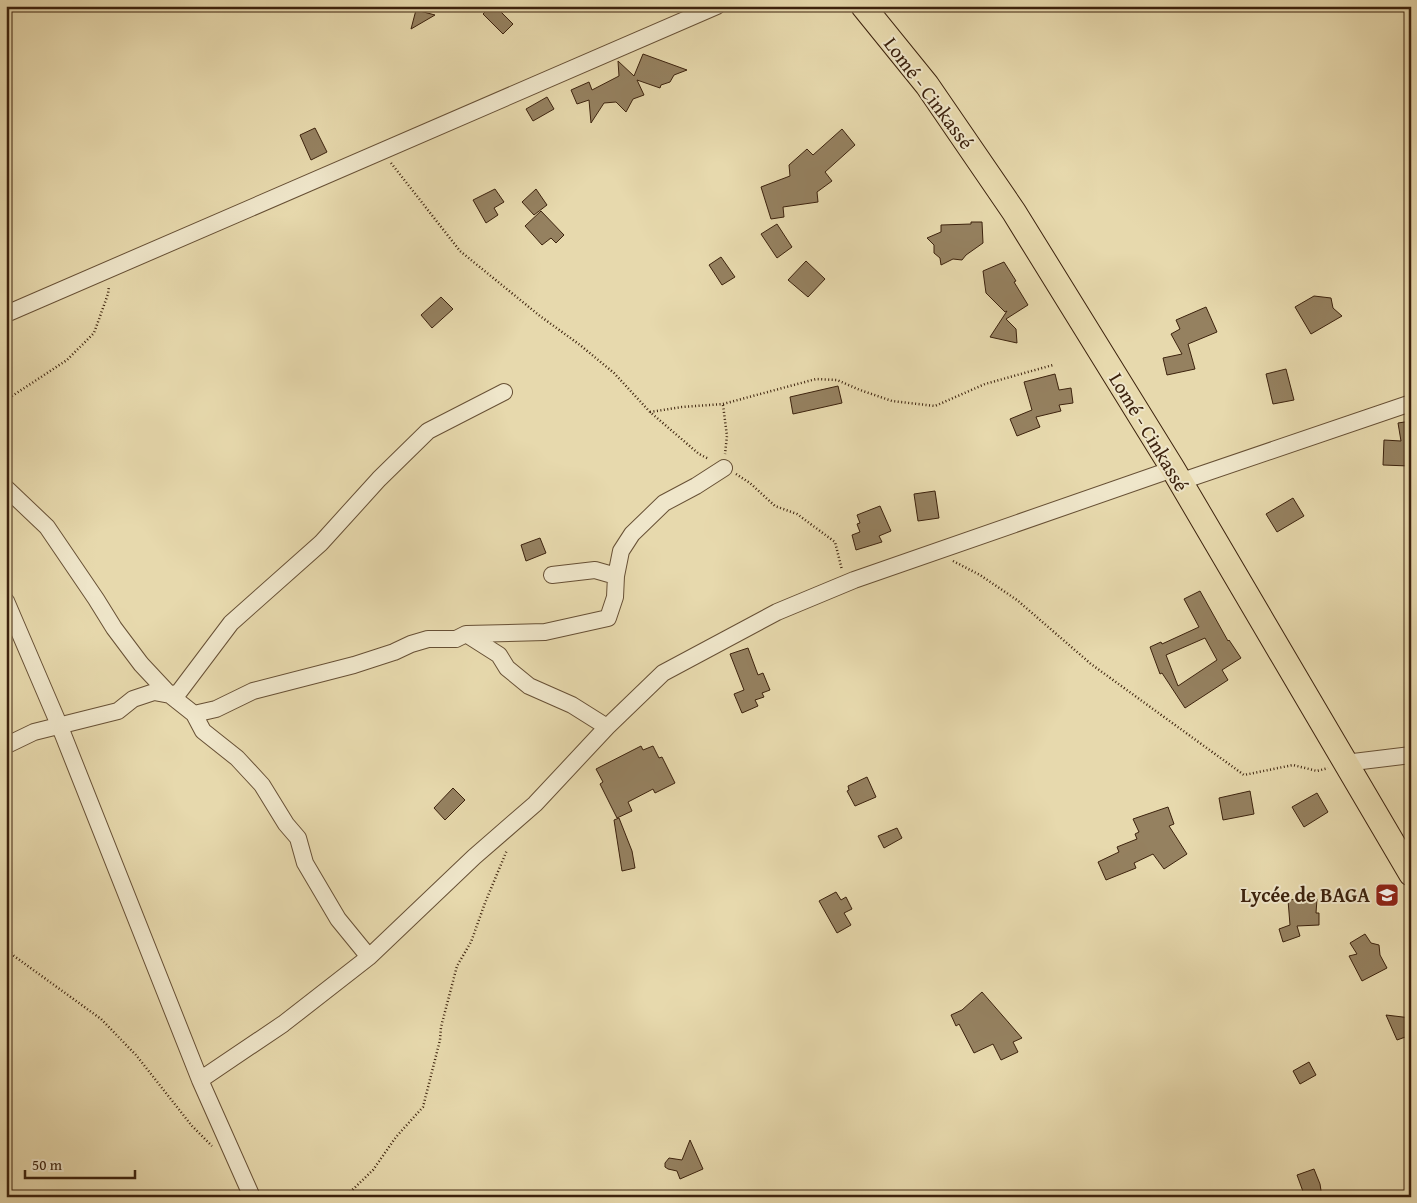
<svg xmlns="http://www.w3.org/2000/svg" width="1417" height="1203" font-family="'Gentium Book Plus',serif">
	<rect width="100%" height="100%" fill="#e7d9ad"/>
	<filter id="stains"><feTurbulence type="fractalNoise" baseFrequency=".004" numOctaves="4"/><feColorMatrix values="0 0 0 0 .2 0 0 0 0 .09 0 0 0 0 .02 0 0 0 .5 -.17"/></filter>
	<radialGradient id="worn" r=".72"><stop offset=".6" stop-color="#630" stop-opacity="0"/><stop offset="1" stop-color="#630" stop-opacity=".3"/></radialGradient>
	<!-- building -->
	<path fill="#958160" stroke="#3c220d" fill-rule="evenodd" d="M491,6H495L513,24L503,34L483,14Z
		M416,10L435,15L411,29Z
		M643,54L687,70L674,75L670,82L661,85L660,88L637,80L644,95L633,99L626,112L616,102L604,103L591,123L589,100L577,104L571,90L589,82L592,90L619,76L618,61L634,76Z
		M547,97L554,109L533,121L526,109Z
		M315,128L327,152L311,160L300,135Z
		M842,129L855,145L825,172L832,181L817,192L818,202L783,207L784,217L771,219L761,187L790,176L789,165L807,149L813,155Z
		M495,189L504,202L494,208L498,215L486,223L473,200Z
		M536,189L547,205L534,215L522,202Z
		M541,211L564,235L556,243L551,238L542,245L525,226Z
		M971,222H982L983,243L966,255L962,260L953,259L941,265L940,258L934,253V245L927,238L941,232V225L971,224Z
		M777,224L792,247L777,258L761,234Z
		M721,257L735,277L722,285L709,265Z
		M806,261L825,279L808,297L788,280Z
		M1004,262L1016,281L1014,282L1028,305L1006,319L1016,329L1017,343L990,337L1007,311L1005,312L986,293L983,271Z
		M1314,296L1331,298L1333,308L1342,316L1311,334L1295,307Z
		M441,297L453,309L432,328L421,315Z
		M1206,307L1217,332L1188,344L1195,369L1167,375L1163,358L1182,354L1171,334L1180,329L1176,320Z
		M1286,369L1294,400L1273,404L1266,374Z
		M1055,374L1059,390L1071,388L1073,403L1059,405L1061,411L1036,417L1040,427L1017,436L1010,419L1032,410L1024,382Z
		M838,386L842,403L793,414L790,397Z
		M1411,421L1409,466L1383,465L1384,440L1401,441L1398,423Z
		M935,491L939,518L918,521L914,494Z
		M1293,498L1304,516L1277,532L1266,514Z
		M880,506L891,531L879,536L882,542L856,550L852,535L860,532L857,524L860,523L857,515Z
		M540,538L546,553L526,561L521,545Z
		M1200,591L1228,641L1229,640L1241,658L1222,670L1228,680L1185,708L1162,673L1160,674L1150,647L1161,642L1162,644L1199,627L1184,599ZM1205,638L1217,660L1178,686L1166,655Z
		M748,648L758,675L763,673L770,690L762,693L764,697L755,700L758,706L742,713L734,694L744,690L730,654Z
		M641,746L643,750L653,746L659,758L662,757L675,783L655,793L653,789L628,802L632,811L617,818L600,784L603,782L596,769Z
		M867,777L876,797L855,806L847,791L849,790L848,786Z
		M453,788L465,800L445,820L434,808Z
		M1250,791L1254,814L1223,820L1219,798Z
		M1317,793L1328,812L1304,827L1292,807Z
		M1168,807L1174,824L1169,826L1187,854L1164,869L1153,854L1134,863L1136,868L1106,880L1098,862L1119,852L1117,847L1137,839L1135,834L1139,832L1133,819Z
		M619,818L632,851L635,868L622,871L614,820Z
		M897,828L902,838L884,848L878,836Z
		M836,892L841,900L846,897L852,909L844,913L851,925L837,933L819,901Z
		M1300,897L1317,899L1316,913H1319V925L1297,926L1300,936L1283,942L1279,929L1290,925L1288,900L1300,899Z
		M1365,934L1371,943L1379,945L1380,955L1387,968L1362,981L1349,956L1357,954L1350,943Z
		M982,992L1022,1038L1013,1042L1018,1052L1001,1060L993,1044L974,1053L959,1024L956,1026L951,1015L962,1010Z
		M1386,1015L1411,1018V1035L1397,1040Z
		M1309,1062L1316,1075L1300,1084L1293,1071Z
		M690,1140L703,1169L680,1179L677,1171L668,1169L665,1167V1163L669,1158L682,1160Z
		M1314,1169L1320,1184L1322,1197H1305L1297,1175Z"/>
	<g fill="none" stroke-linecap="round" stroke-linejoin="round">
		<!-- minor casing -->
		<g stroke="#675035" stroke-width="18">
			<path id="minor" d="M6,314L717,6
				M1179,482L1411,403
				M6,488L47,527L96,599L114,628L141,664L170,695L194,714L203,731L237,758L262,785L286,824L298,838L305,863L338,919L369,957
				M616,576L621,551L632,534L664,503L696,486L724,468
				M6,601L60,727L200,1080L252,1197
				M466,634L545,632L608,618L615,597L616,576L595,570L552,575
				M194,714L216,709L253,691L354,665L394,652L411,644L428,639H456L466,634L499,655L507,668L529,686L572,705L607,727
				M7,745L34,732L118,711L133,699L154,692L170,695L179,692L231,623L321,543L379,479L428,431L504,392
				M1345,763L1411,755
				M200,1080L283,1024L369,957L474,857L535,804L607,727L663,673L777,612L854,580L1173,469"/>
		</g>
		<!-- highway casing -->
		<g stroke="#3c220d" stroke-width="26">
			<path id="highway" d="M863,6L927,85L1014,212L1173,469L1411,874"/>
		</g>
		<!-- path -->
		<path stroke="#3c220d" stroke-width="2.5" stroke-dasharray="1 2.5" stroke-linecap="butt" d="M391,163L460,251L540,316L580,345L614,373L650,412L699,454L709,459
			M6,400L67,360L94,333L108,294L109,286
			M723,405L727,436L725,454
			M650,412L682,407L723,404L816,379L837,380L860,390L892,401L935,406L985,384L1053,365
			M736,474L750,483L775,506L797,514L835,542L842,570
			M953,561L980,575L1017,600L1091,664L1244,775L1293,765L1317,771L1328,768
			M6,948L14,956L101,1019L136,1055L192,1126L212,1146
			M345,1197L373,1170L396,1137L423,1107L440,1040L441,1027L457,966L471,942L485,903L507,850"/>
		<!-- minor -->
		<use href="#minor" stroke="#efe6ca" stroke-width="16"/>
		<!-- highway -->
		<use href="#highway" stroke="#e7d9ad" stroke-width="24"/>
	</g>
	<!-- icons -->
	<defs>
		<g id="school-square" transform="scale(1.25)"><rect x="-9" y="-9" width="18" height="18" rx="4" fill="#8f2418" stroke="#efe6ca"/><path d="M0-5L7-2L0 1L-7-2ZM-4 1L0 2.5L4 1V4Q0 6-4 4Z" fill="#fff"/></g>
	</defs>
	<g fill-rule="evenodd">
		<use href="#school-square" x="1387" y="895"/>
	</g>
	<g text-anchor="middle" stroke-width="4" stroke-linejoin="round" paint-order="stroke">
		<!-- street labels -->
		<g font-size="20" fill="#3c220d" stroke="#efe6ca">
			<text transform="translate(929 93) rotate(53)" y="7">Lomé - Cinkassé</text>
			<text transform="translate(1149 432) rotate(59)" y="7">Lomé - Cinkassé</text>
		</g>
		<!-- poi labels -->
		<g font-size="20" font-weight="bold" fill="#3c220d" stroke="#efe6ca" text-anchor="end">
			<text x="1370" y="902">Lycée de BAGA</text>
		</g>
	</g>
	<!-- margin -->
	<rect width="1417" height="1203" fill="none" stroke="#e7d9ad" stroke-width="25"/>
	<rect x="8" y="8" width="1402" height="1188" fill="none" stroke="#3c220d" stroke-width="2.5"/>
	<rect x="12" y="12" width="1392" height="1178" fill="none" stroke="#3c220d"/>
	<!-- scale -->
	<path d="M25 1170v8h110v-8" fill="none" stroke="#3c220d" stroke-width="2.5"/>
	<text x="32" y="1170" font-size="15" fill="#3c220d" stroke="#efe6ca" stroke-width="4" paint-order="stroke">50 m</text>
	<rect width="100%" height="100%" filter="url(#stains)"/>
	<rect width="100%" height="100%" fill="url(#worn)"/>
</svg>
